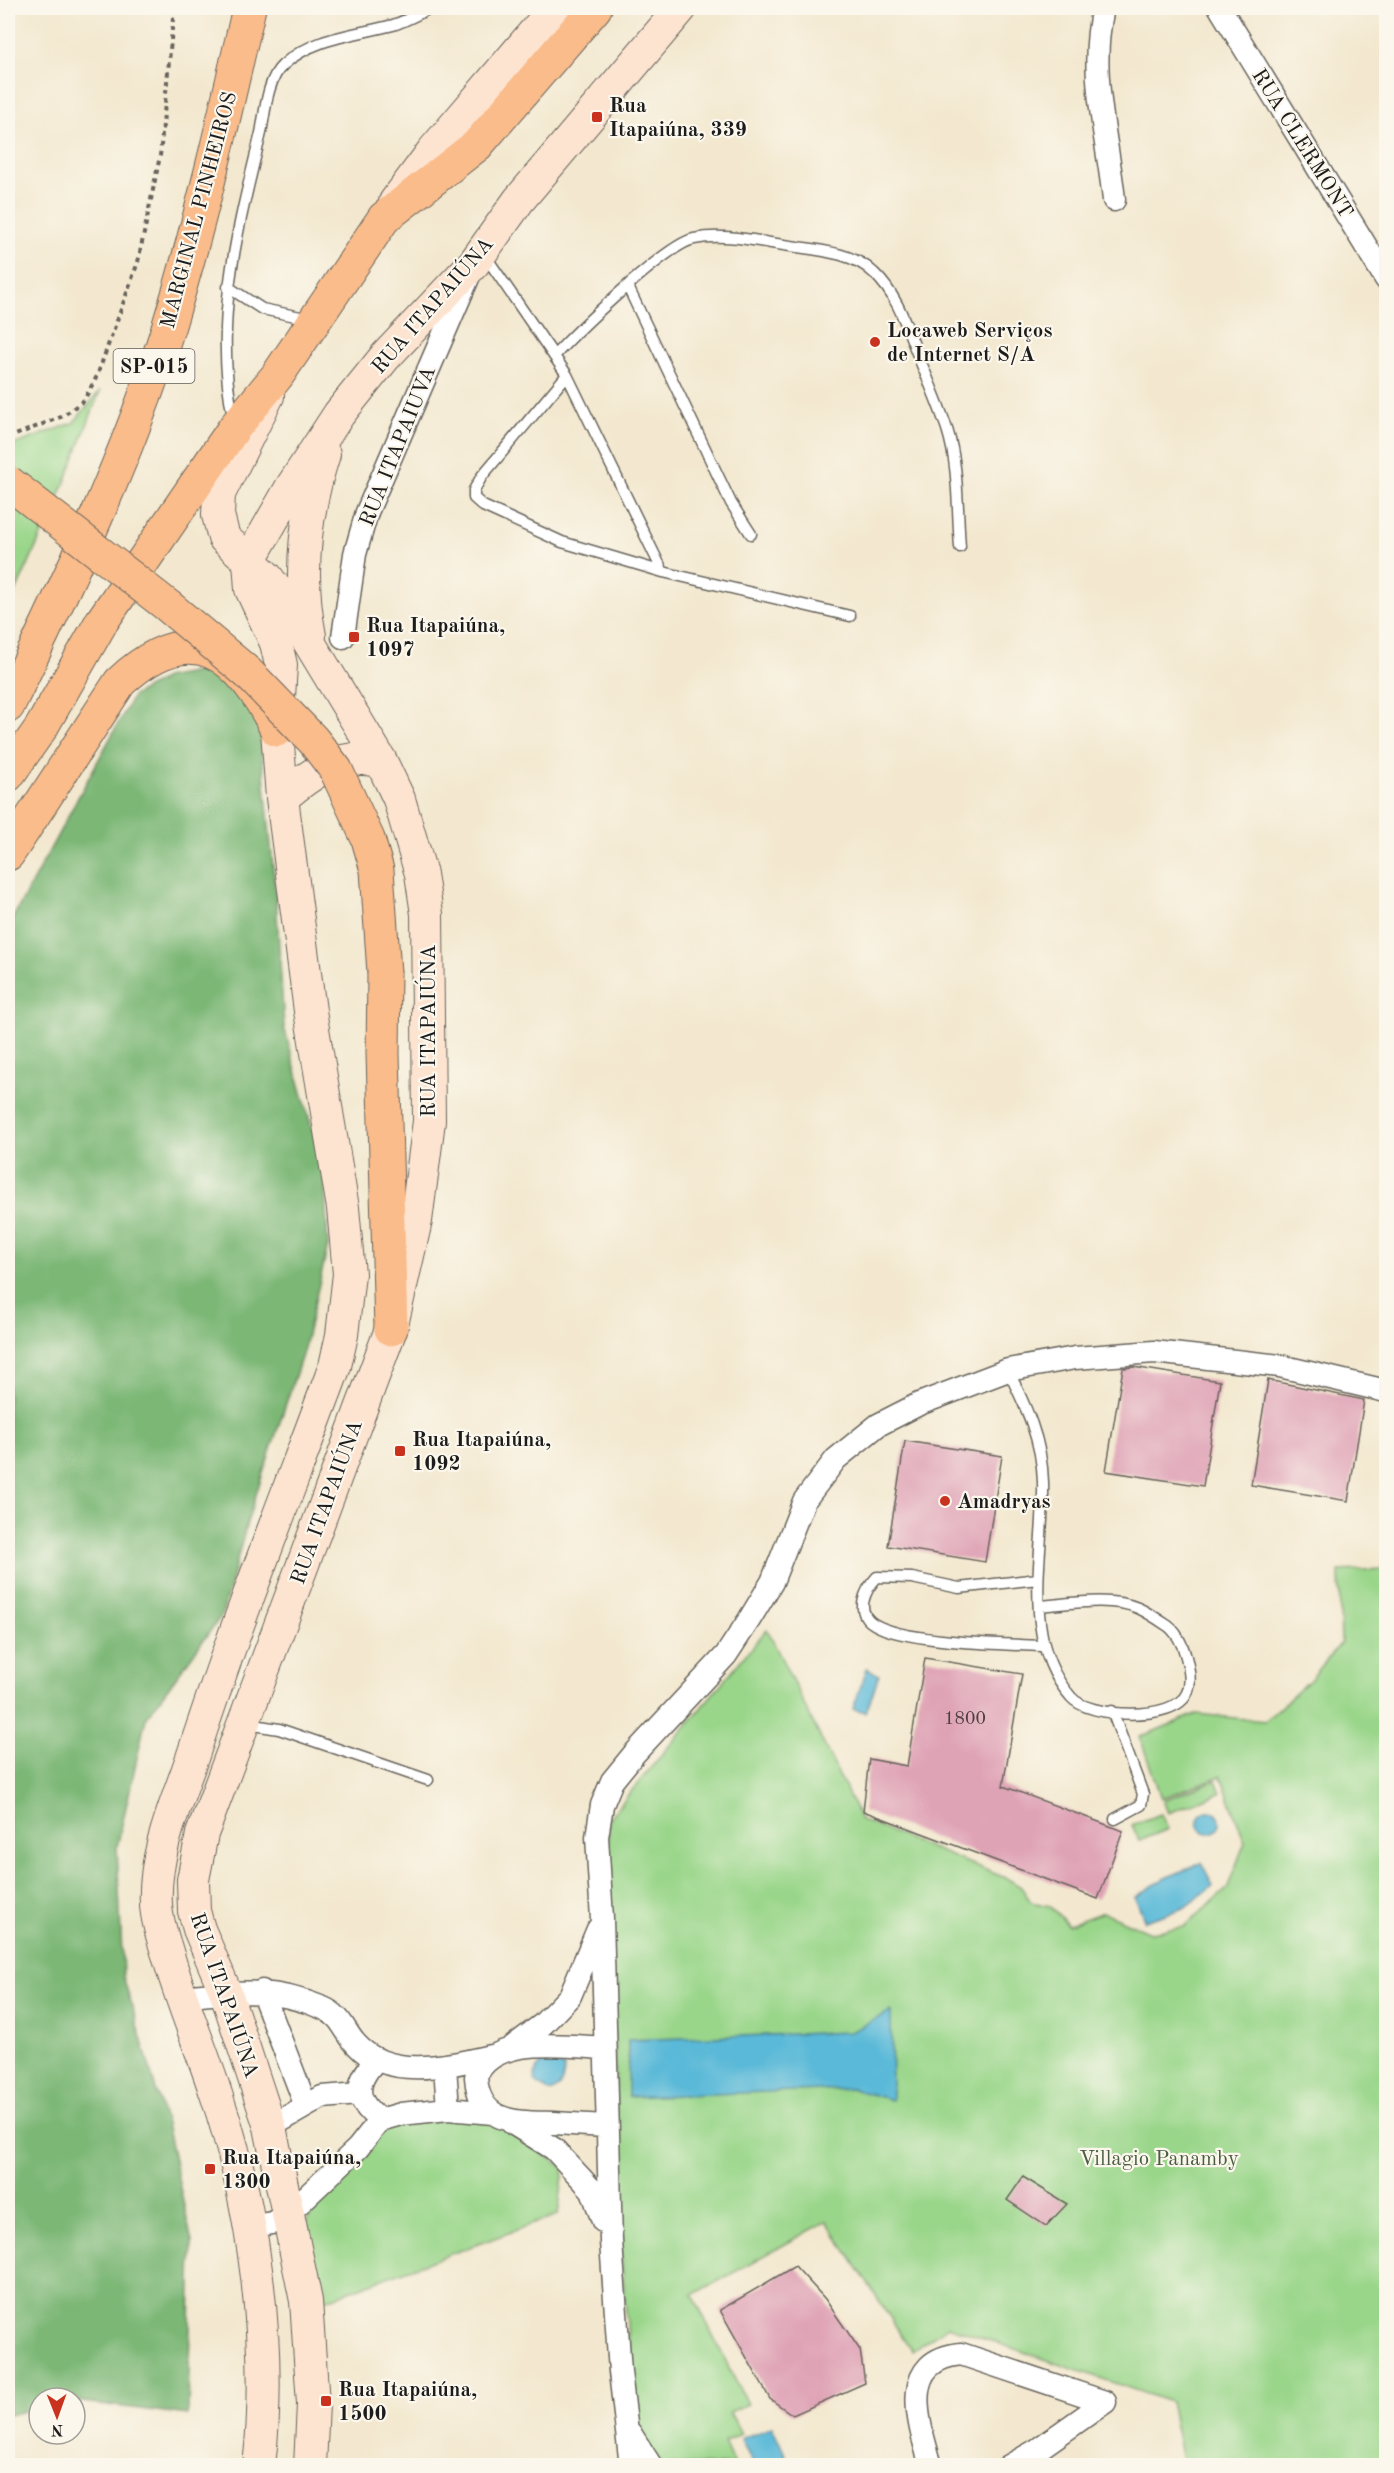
<svg xmlns="http://www.w3.org/2000/svg" width="1394" height="2473" font-family="'Old Standard TT',serif">
	<rect width="100%" height="100%" fill="#fbf7ec"/>
	<filter id="ink" filterUnits="userSpaceOnUse"><feTurbulence type="fractalNoise" baseFrequency=".0167" numOctaves="2"/><feDisplacementMap in="SourceGraphic" scale="12" xChannelSelector="R" yChannelSelector="G"/><feConvolveMatrix kernelMatrix="1 2 1 2 8 2 1 2 1" color-interpolation-filters="sRGB"/></filter>
	<filter id="wash" filterUnits="userSpaceOnUse"><feTurbulence type="fractalNoise" baseFrequency=".008" numOctaves="4" result="noise"/><feDisplacementMap in="SourceGraphic" scale="24" xChannelSelector="R" yChannelSelector="G"/><feGaussianBlur stdDeviation="1.35" result="paint"/><feColorMatrix in="noise" values="0 0 0 0 0 0 0 0 0 0 0 0 0 0 0 0 0 1.4 0 .05"/><feComposite in="paint" operator="in"/></filter>
	<g filter="url(#wash)">
		<rect width="100%" height="100%" fill="#f3e8cf"/>
		<!-- green -->
		<path fill="#9ad68a" stroke="#5b7953" stroke-width="1.5" d="M100,391L64,485L8,609V447L73,423Z
			M1386,1569V2465H1183L1170,2402L948,2326L912,2351L827,2221L693,2295L747,2404L730,2412L741,2434L724,2442L734,2465H658L635,2425L620,2238L608,1819L767,1629L861,1820L1008,1879L1021,1887L1031,1902L1050,1906L1068,1925L1103,1912L1150,1932L1184,1927L1227,1889L1245,1842L1221,1776L1161,1798L1140,1737L1196,1714L1265,1721L1310,1680L1341,1643L1339,1571Z
			M1216,1780L1221,1793L1168,1813L1163,1800Z
			M1161,1814L1168,1829L1139,1841L1132,1825Z
			M447,2115L492,2119L564,2168L558,2215L319,2302L307,2221L328,2187L384,2126Z"/>
		<!-- forest -->
		<path fill="#7bb776" stroke="#4c6a49" stroke-width="1.5" d="M203,671C236,689 247,696 260,733L276,898L284,1027L324,1172L328,1246L303,1352L248,1519L222,1615L146,1718L117,1847L123,1976L166,2124L192,2242L188,2415L75,2401V2398H39V2408L8,2415V927L133,696L165,678Z"/>
		<!-- water -->
		<path fill="#5ab9d8" stroke="#3b6a7a" stroke-width="1.5" d="M867,1668L879,1675L866,1712L853,1709Z
			M1198 1822a11 11 0 1 1 22 0a11 11 0 1 1-22 0Z
			M1202,1863L1213,1886L1184,1908L1145,1921L1135,1897L1165,1878Z
			M891,2011L892,2100L852,2089L628,2097V2040L851,2032Z
			M549,2060L564,2067C564,2080 562,2087 550,2092L535,2082C534,2069 538,2065 549,2060Z
			M772,2426L788,2461L775,2465H753L741,2439Z"/>
		<g id="blocks">
			<!-- building -->
			<path fill="#dfa3b6" d="M1133,1367L1220,1381L1203,1486L1106,1471L1123,1368Z
				M1268,1380L1364,1400L1348,1501L1251,1485Z
				M905,1441L1002,1456L985,1562L888,1546Z
				M925,1658L1022,1674L1003,1786L1123,1831L1098,1899L863,1811L869,1759L907,1766Z
				M1023,2177L1067,2204L1046,2226L1007,2200Z
				M795,2266L825,2299L860,2350L865,2383L793,2415L770,2399L720,2310Z"/>
		</g>
	</g>
	<g filter="url(#ink)">
		<use href="#blocks" fill-opacity="0" stroke="#67635b" stroke-width="1.5"/>
		<g fill="none" stroke-linecap="round" stroke-linejoin="round">
			<!-- lane casing -->
			<g stroke="#67635b" stroke-width="13">
				<path id="lane" d="M484,254L567,375L663,572L850,616
					M228,287L262,309L310,319
					M628,287L731,503L751,534
					M555,355C577,331 667,244 694,239C724,233 755,241 784,245C814,250 852,251 874,273C896,294 905,321 915,348C926,375 938,402 947,429C959,466 957,508 960,547
					M567,375L482,476L474,490V498L483,506L562,542L663,572
					M234,421C212,323 238,228 261,133C265,113 267,79 283,65C313,37 356,35 393,25C406,21 418,14 430,8
					M1008,1370C1026,1407 1042,1440 1043,1482C1045,1552 1019,1638 1071,1697C1088,1718 1175,1722 1187,1693C1192,1682 1189,1669 1186,1657C1183,1645 1176,1630 1165,1624C1156,1618 1147,1612 1138,1608C1111,1596 1067,1604 1039,1606
					M1038,1579L959,1588L912,1578L877,1577C865,1590 854,1612 874,1624C904,1643 1006,1644 1044,1646
					M1112,1711L1143,1794L1141,1805L1115,1819
					M247,1724L279,1729L428,1780"/>
			</g>
			<!-- street casing -->
			<g stroke="#67635b" stroke-width="25">
				<path id="street" d="M1103,8C1088,73 1107,134 1114,200
					M1220,8L1386,279
					M343,637L355,554L367,512L468,278
					M262,1991L306,2106
					M180,1997C235,1992 271,1986 323,2008C342,2016 344,2031 356,2044C389,2081 450,2065 491,2056
					M605,2048C568,2046 492,2034 476,2077C479,2125 517,2122 554,2123C571,2124 588,2125 606,2126
					M510,2049L543,2024L570,1996L598,1929
					M377,2059C355,2082 353,2100 380,2120
					M445,2066L448,2109
					M512,2123L554,2149L592,2190L603,2221
					M270,2127L322,2097L360,2094
					M248,2227L272,2223L288,2214L358,2148L380,2120L401,2114L448,2109L493,2113
					M630,2433L651,2466
					M631,2466L620,2372L611,2241L602,1919L597,1837L602,1805L612,1781L634,1754L726,1655L749,1620L772,1582L804,1501L836,1459L878,1425L919,1404L1008,1370L1075,1358L1154,1352L1280,1366L1386,1391
					M931,2466C919,2424 897,2360 961,2354L1105,2402
					M1009,2466L1037,2450L1105,2402"/>
			</g>
			<!-- secondary casing -->
			<g stroke="#67635b" stroke-width="34">
				<path id="secondary" d="M395,202L433,151L555,8
					M268,396L219,494L218,515L224,538L267,577L281,596L381,761L399,799L421,874L427,914L429,1121L416,1221L391,1329L202,1834L193,1880L194,1911L199,1929L226,1993L270,2127L306,2301L313,2404L310,2466
					M310,636C298,575 305,513 324,454
					M282,798C312,772 340,752 381,761
					M259,2466C273,2347 254,2204 215,2091C200,2045 181,2001 168,1955C163,1939 157,1922 156,1905C153,1854 177,1802 193,1755C236,1623 287,1495 335,1366L342,1335L349,1274L343,1208L310,1011L282,798L277,730L281,665L276,643L251,589L249,561L292,486L339,414L385,357L474,263L519,200L681,8"/>
			</g>
			<!-- highway casing -->
			<g stroke="#67635b" stroke-width="35">
				<path id="highway" d="M8,706C68,582 128,457 169,325C201,220 225,114 249,8
					M8,775L41,728L102,621L235,427L277,376L384,218L477,145L595,8
					M8,854L120,682C193,614 240,654 277,730
					M384,973L383,1054L391,1329"/>
			</g>
			<!-- path -->
			<path stroke="#67635b" stroke-width="4" stroke-dasharray="4.5 4.5" stroke-linecap="butt" d="M8,438L63,416L84,400L97,376L138,262L160,156L174,8"/>
			<!-- lane -->
			<use href="#lane" stroke="#fff" stroke-width="10"/>
			<!-- street -->
			<use href="#street" stroke="#fff" stroke-width="22"/>
			<!-- secondary -->
			<use href="#secondary" stroke="#fde4d1" stroke-width="32"/>
			<!-- highway -->
			<use href="#highway" stroke="#fabc8b" stroke-width="33"/>
			<!-- highway-bridge casing -->
			<g stroke="#67635b" stroke-width="35" stroke-linecap="butt">
				<path id="highway-bridge" d="M8,482L168,606L247,672L313,740L336,770L368,839L377,870L384,973"/>
			</g>
			<!-- highway-bridge -->
			<use href="#highway-bridge" stroke="#fabc8b" stroke-width="33"/>
		</g>
	</g>
	<!-- markers -->
	<g fill="#c8321e" stroke="#fbf7ec" stroke-width="2">
		<rect x="591" y="111" width="12" height="12" rx="3"/>
		<circle cx="875" cy="342" r="6"/>
		<rect x="348" y="631" width="12" height="12" rx="3"/>
		<rect x="394" y="1445" width="12" height="12" rx="3"/>
		<circle cx="945" cy="1501" r="6"/>
		<rect x="204" y="2163" width="12" height="12" rx="3"/>
		<rect x="320" y="2395" width="12" height="12" rx="3"/>
	</g>
	<g text-anchor="middle" stroke-width="4.5" stroke-linejoin="round" paint-order="stroke">
		<!-- number labels -->
		<g font-size="18" fill="#4d3e42">
			<text x="965" y="1724">1800</text>
		</g>
		<!-- shield labels -->
		<rect fill="#fbf7ec" stroke="#5f5e5a" stroke-width="1.5" x="113.5" y="349" width="81" height="34" rx="4.5"/>
		<g font-size="20" font-weight="bold" fill="#1c1c1c">
			<text x="154" y="373">SP-015</text>
		</g>
		<!-- poi labels -->
		<g font-size="21" font-weight="bold" fill="#1c1c1c" stroke="#fbf7ec" text-anchor="start">
			<text x="609" y="112">Rua<tspan x="609" dy="24">Itapaiúna, 339</tspan></text>
			<text x="887" y="337">Locaweb Serviços<tspan x="887" dy="24">de Internet S/A</tspan></text>
			<text x="366" y="632">Rua Itapaiúna,<tspan x="366" dy="24">1097</tspan></text>
			<text x="412" y="1446">Rua Itapaiúna,<tspan x="412" dy="24">1092</tspan></text>
			<text x="957" y="1508">Amadryas</text>
			<text x="222" y="2164">Rua Itapaiúna,<tspan x="222" dy="24">1300</tspan></text>
			<text x="338" y="2396">Rua Itapaiúna,<tspan x="338" dy="24">1500</tspan></text>
		</g>
		<!-- street labels -->
		<g font-size="21" fill="#1c1c1c" stroke="#fbf7ec">
			<text transform="translate(1303 143) rotate(58)" y="7">RUA CLERMONT</text>
			<text transform="translate(198 210) rotate(-75)" y="7">MARGINAL PINHEIROS</text>
			<text transform="translate(432 305) rotate(-49)" y="7">RUA ITAPAIÚNA</text>
			<text transform="translate(397 446) rotate(-68)" y="7">RUA ITAPAIUVA</text>
			<text transform="translate(428 1031) rotate(-90)" y="7">RUA ITAPAIÚNA</text>
			<text transform="translate(326 1502) rotate(-70)" y="7">RUA ITAPAIÚNA</text>
			<text transform="translate(225 1995) rotate(71)" y="7">RUA ITAPAIÚNA</text>
		</g>
		<!-- park labels -->
		<g font-size="21" fill="#485d42" stroke="#fbf7ec">
			<text x="1159" y="2165">Villagio Panamby</text>
		</g>
	</g>
	<!-- margin -->
	<rect width="1394" height="2473" fill="none" stroke="#fbf7ec" stroke-width="30"/>
	<!-- north arrow -->
	<g transform="translate(57 2416) rotate(179)"><circle r="28" fill="#fbf7ec" stroke="#a29f99" stroke-width="1.5"/>
	<path d="M0-4.5L10 22L0 15L-10 22Z" fill="#c8321e"/>
	<text y="-9" font-size="16" font-weight="bold" text-anchor="middle" fill="#1c1c1c">N</text>
	</g>
</svg>
